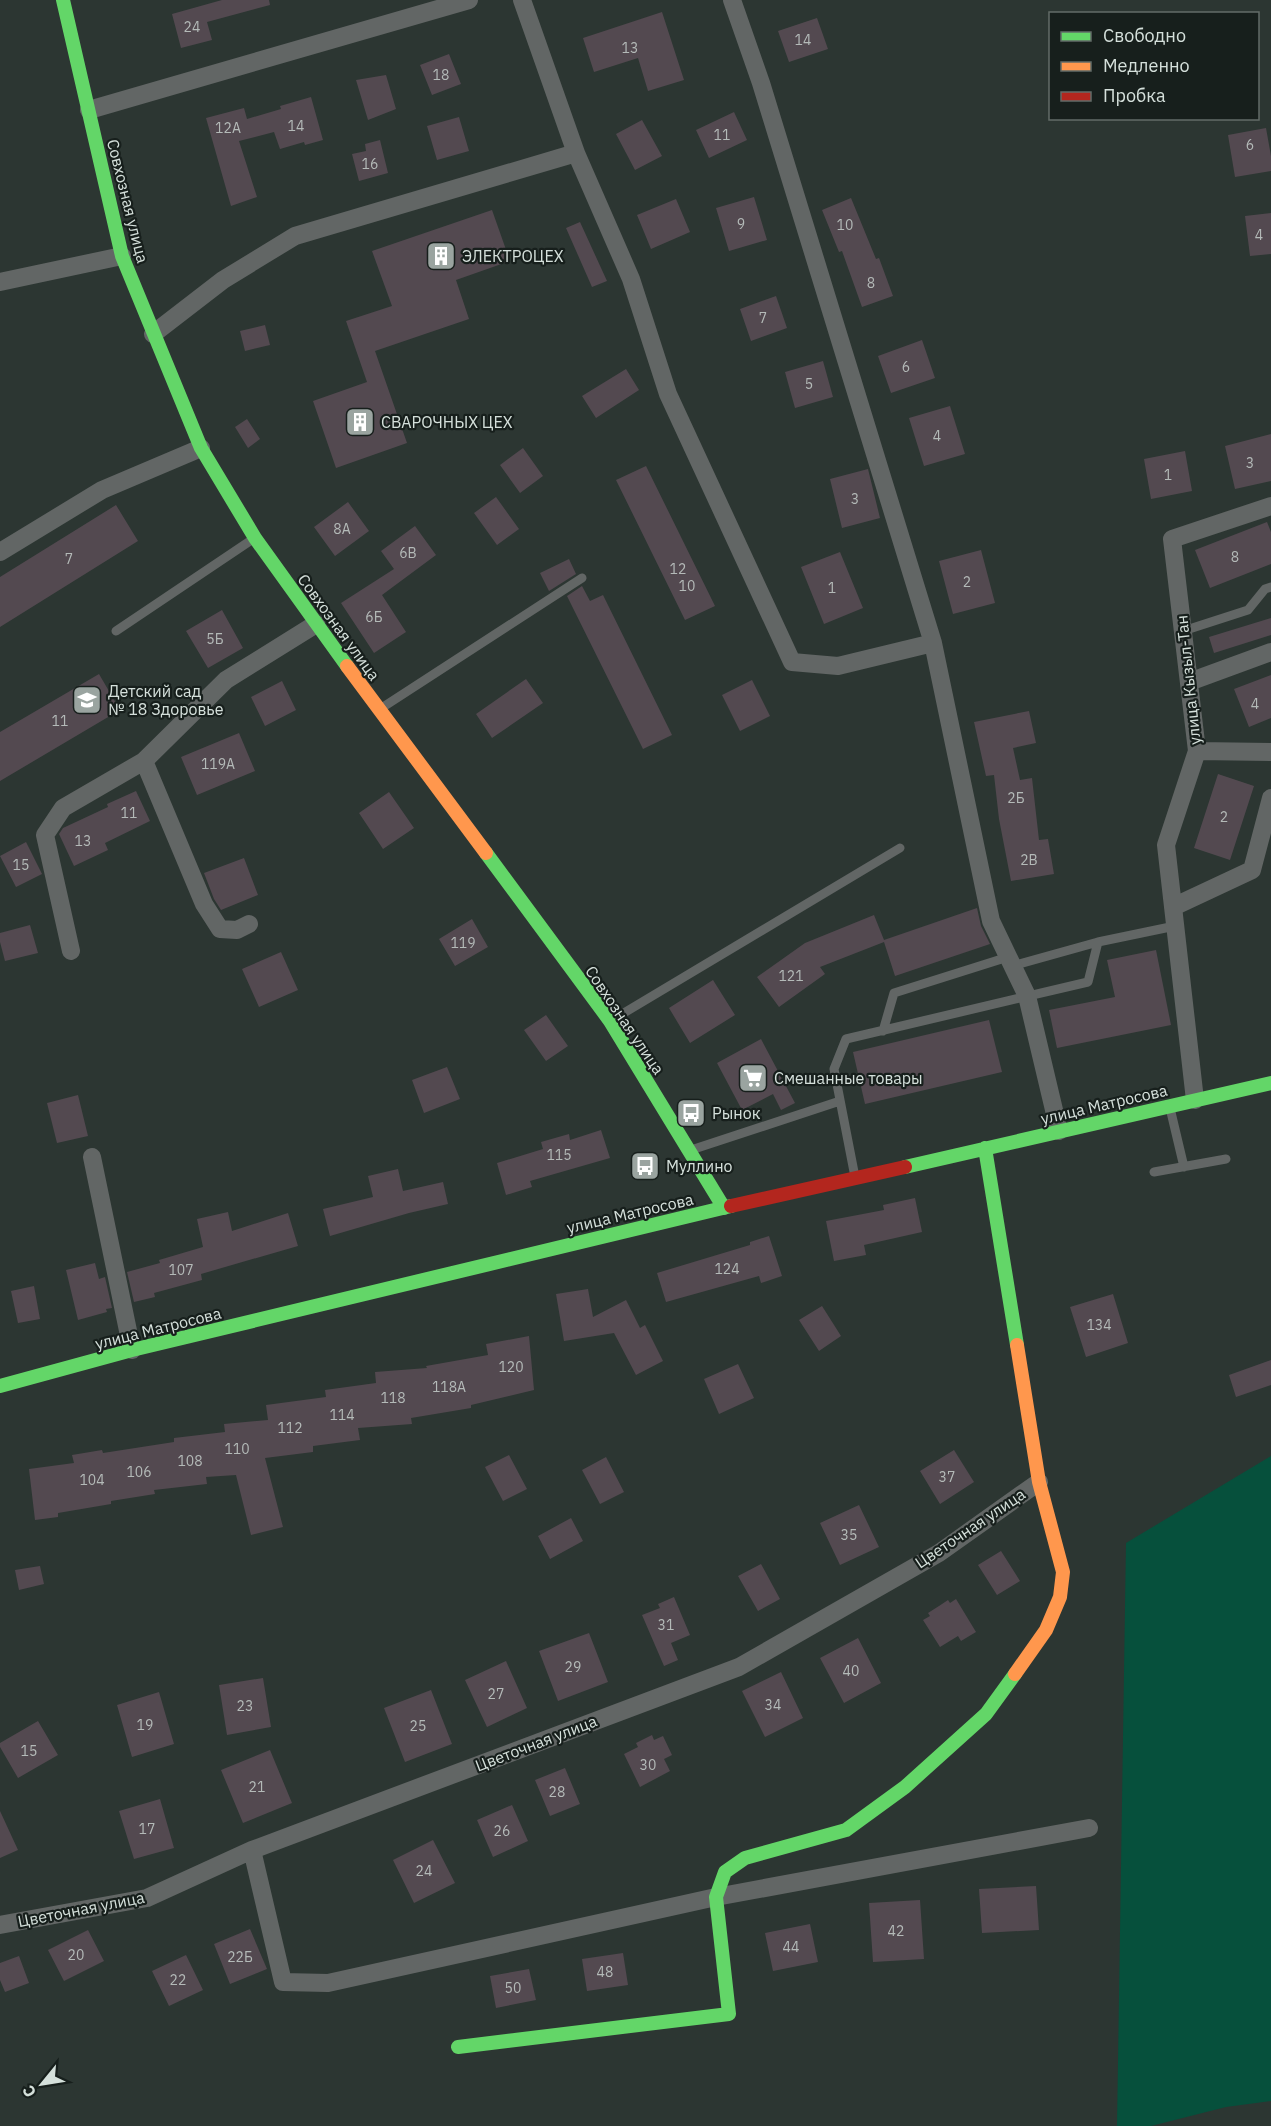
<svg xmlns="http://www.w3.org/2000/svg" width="1271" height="2126" font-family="'IBM Plex Sans',sans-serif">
	<rect width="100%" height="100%" fill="#2c3632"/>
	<!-- green -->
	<path fill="#06503c" d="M1271,1456V2101L1226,2107L1151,2126H1117L1126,1543Z"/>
	<!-- building -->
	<path fill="#534950" d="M222,0H269L270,5L207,22L212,40L181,48L172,14Z
		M662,12L684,80L648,91L638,58L594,72L583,38Z
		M817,18L828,49L789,62L778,31Z
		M449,54L461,84L432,95L420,65Z
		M386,75L396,109L368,120L356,80Z
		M311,97L323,140L305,145L304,142L280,149L274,132L239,141L257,197L231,206L206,118L244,108L247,119L281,109L280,106Z
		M734,112L747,140L709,158L696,130Z
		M459,117L469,151L437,160L427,126Z
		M642,120L662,156L635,170L616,134Z
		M1266,128L1271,156V171L1235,177L1228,135Z
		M380,140L388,173L359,181L352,154L366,151L365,144Z
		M754,197L767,240L729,251L716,208Z
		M851,198L876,259L879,258L893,296L862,307L842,251L839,252L822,210Z
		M676,199L690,232L651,249L637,215Z
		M492,210L510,261L456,280L469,319L375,351L407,443L336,468L313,401L367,382L346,321L392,306L372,251Z
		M1271,213V254L1250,256L1245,216Z
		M580,222L607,281L592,287L566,228Z
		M776,296L787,328L751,341L740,309Z
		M265,325L270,345L245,351L240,331Z
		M922,340L935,378L891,393L878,356Z
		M823,361L833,397L795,408L785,372Z
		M626,369L639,390L596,418L582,396Z
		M950,406L965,454L924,466L909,418Z
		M247,419L260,439L248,448L235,427Z
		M1271,434V481L1235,489L1225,446Z
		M523,448L543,476L520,493L500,465Z
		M1185,451L1192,491L1151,499L1144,459Z
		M646,466L715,606L685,620L616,480Z
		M868,469L880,518L842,528L830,479Z
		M496,497L519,529L497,545L474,513Z
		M348,502L369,531L335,556L314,527Z
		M116,505L138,541L0,627V577Z
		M1267,522L1271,532V564L1210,588L1195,550Z
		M415,526L436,555L382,595L406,632L374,653L341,603L394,569L381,551Z
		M981,550L995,603L953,614L939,561Z
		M840,552L863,608L824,624L801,567Z
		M569,559L576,574L549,591L540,573Z
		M582,586L590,601L603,595L672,735L643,749L567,596Z
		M222,610L243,648L208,668L186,631Z
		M1271,618V635L1214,653L1209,637Z
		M99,674L120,710L0,781V732Z
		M1271,675V718L1249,727L1234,689Z
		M526,679L543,703L492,738L476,714Z
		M752,680L770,716L740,731L722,695Z
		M282,681L296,710L265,726L251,697Z
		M1029,711L1036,743L1013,748L1020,780L1032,778L1039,840L1048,839L1054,874L1011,881L999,819L994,775L986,776L974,722Z
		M239,733L255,771L197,795L181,757Z
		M1218,774L1254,786L1230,860L1194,848Z
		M136,791L150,821L105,843L108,850L74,866L59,834L63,828L108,807L107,804Z
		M389,792L414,828L383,849L359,813Z
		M26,842L42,874L16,887L0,856Z
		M244,858L258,895L221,910L214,899L204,873Z
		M977,908L981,926L990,944L895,976L884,942L820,967L825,974L779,1007L757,977L805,943L874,915L884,940Z
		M472,919L488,947L455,966L439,939Z
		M30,925L38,953L5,961L0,942V933Z
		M1156,950L1171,1025L1057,1048L1049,1010L1115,997L1107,960Z
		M281,952L298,990L259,1007L242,969Z
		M713,980L735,1015L690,1043L669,1008Z
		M546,1015L568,1046L546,1061L524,1030Z
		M989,1020L1002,1072L865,1104L853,1052Z
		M761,1039L795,1103L781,1110L773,1094L742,1110L717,1063Z
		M447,1067L460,1099L424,1113L412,1080Z
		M78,1095L88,1136L57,1143L47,1103Z
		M601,1130L610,1158L530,1181L532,1187L506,1195L497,1163L543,1149L541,1142L569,1134L570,1140Z
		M398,1169L403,1191L443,1182L448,1204L409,1213L330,1236L323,1209L373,1197L368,1176Z
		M915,1198L922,1232L864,1245L866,1255L834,1261L826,1221L884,1210L883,1205Z
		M228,1212L232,1231L288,1213L298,1246L201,1274L202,1280L154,1293L155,1297L134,1302L127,1272L160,1263L159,1260L203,1247L197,1219Z
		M769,1236L782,1276L761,1283L759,1276L666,1302L657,1273L750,1245V1242Z
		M95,1263L99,1279L105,1277L112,1308L106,1309L107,1312L78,1320L66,1270Z
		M34,1286L40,1319L18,1323L11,1291Z
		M588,1289L593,1317L626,1300L640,1328L645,1325L663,1361L636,1375L614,1333L564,1341L556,1294Z
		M1113,1294L1128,1343L1086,1357L1070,1307Z
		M822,1306L841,1336L819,1351L799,1320Z
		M529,1336L534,1390L471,1405V1408L411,1418L412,1424L358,1428L360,1440L313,1446V1452L265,1458L283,1527L251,1535L236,1475L206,1477L207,1484L154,1490L155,1494L111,1501V1504L58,1513V1517L35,1520L29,1469L74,1463L72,1455L102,1450L103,1453L174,1442V1438L225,1432L224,1424L268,1420L266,1405L326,1397L325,1390L376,1383L375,1372L427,1368L426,1366L488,1355L486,1344Z
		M1271,1360V1385L1236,1397L1229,1375Z
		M738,1364L754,1398L719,1414L704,1379Z
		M954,1450L974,1482L940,1504L920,1471Z
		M509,1455L527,1489L503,1501L485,1467Z
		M606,1457L624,1492L600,1504L582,1470Z
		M859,1505L879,1547L840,1565L820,1523Z
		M571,1518L583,1541L550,1559L538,1536Z
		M1001,1551L1020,1581L997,1595L978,1565Z
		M761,1564L780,1599L758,1611L738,1576Z
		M40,1566L44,1584L19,1590L15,1570Z
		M674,1597L690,1635L671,1643L678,1660L664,1666L642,1615L660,1608L658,1604Z
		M956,1599L976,1632L961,1641L958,1636L940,1647L923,1620L930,1616L928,1613L939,1606L948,1600L950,1603Z
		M589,1633L608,1682L558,1701L539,1651Z
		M858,1638L881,1683L844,1703L820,1658Z
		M506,1661L527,1708L487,1727L465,1680Z
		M781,1672L803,1718L765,1737L742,1691Z
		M263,1678L271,1727L227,1735L219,1685Z
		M431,1690L452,1744L405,1762L384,1708Z
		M159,1692L174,1744L132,1757L117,1705Z
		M38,1721L58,1755L18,1778L0,1747V1743Z
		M652,1735L654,1740L663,1736L672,1755L664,1759L670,1771L640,1787L624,1754L638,1747L636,1743Z
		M270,1750L292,1803L243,1823L221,1770Z
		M565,1768L580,1804L550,1816L535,1780Z
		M160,1799L174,1848L134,1859L119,1811Z
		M512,1805L528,1841L493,1857L477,1820Z
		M0,1811L18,1850L0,1858Z
		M433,1840L455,1883L414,1903L393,1860Z
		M1036,1886L1039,1930L982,1933L979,1889Z
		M920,1900L924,1959L873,1962L869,1903Z
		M810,1924L818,1962L773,1971L765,1933Z
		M250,1929L267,1969L230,1984L214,1944Z
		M88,1930L104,1961L64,1981L48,1950Z
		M623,1953L628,1985L587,1991L582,1959Z
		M186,1955L203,1990L169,2006L152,1971Z
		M19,1956L29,1983L5,1992L0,1980V1963Z
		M529,1969L536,2000L496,2008L490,1976Z"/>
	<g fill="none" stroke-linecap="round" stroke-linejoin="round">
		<!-- lane -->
		<path stroke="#626665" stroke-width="9" d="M116,631L253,539
			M1183,631L1248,610L1265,589L1271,587
			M380,709L582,578
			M1012,966L1098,942
			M612,1020L900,848
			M883,1031L894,993L1008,957
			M1170,1108L1184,1167
			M691,1150L840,1101
			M1154,1172L1226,1159
			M855,1177L834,1069L846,1039L1088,982L1098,942L1175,926"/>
		<!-- street -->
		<path stroke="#626665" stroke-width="18" d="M522,0L576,153
			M732,0L761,83L933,643L991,921L1027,996L1059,1131
			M89,110L469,0
			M0,282L122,256
			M153,334L223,280L295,236L576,153L631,279L668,394L792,662L838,666L933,643
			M0,552L102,490L201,448
			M1189,682L1271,652
			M1197,751L1271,752
			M144,761L204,904L220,929L237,930L249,924
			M1173,907L1252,870L1271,798
			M71,951L45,835L63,808L144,761L226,680L316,624
			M1195,1100L1166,845L1197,751L1172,539L1271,506
			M92,1157L132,1350
			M252,1850L283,1982L328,1983L716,1897L1089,1828
			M0,1925L147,1898L252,1850L739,1667L939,1553L1039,1482"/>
		<!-- fast -->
		<path stroke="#63d668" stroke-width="14" d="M63,0L122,256L201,448L255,538L347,666
			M486,853L610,1021L724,1208
			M985,1148L1017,1345
			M905,1167L1271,1083
			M0,1386L132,1350L731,1206
			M458,2047L729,2014L716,1897L725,1872L745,1858L846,1830L905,1787L986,1714L1015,1674"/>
		<!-- slow -->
		<path stroke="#ff974d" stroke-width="14" d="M347,666L486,853
			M1015,1674L1046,1630L1060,1597L1063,1572L1039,1482L1017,1345"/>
		<!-- jam -->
		<path stroke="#b3261e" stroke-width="14" d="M731,1206L905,1167"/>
	</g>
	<!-- icons -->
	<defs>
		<g id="building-square" transform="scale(1.5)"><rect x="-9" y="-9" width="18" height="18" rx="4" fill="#9aa4a0" stroke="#171f1c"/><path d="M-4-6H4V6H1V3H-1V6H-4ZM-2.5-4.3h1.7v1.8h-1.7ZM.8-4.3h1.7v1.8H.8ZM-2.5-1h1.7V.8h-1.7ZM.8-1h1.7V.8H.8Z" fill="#fff"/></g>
		<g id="school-square" transform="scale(1.5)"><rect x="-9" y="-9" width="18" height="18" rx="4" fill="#9aa4a0" stroke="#171f1c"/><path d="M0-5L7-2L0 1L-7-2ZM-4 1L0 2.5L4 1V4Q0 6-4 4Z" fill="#fff"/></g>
		<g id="supermarket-square" transform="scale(1.5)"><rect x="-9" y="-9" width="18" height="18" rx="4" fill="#9aa4a0" stroke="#171f1c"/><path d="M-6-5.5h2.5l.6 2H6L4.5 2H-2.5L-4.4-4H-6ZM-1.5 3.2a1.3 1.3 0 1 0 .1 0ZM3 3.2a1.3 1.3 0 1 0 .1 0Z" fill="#fff"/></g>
		<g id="bus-square" transform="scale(1.5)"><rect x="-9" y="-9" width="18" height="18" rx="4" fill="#9aa4a0" stroke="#171f1c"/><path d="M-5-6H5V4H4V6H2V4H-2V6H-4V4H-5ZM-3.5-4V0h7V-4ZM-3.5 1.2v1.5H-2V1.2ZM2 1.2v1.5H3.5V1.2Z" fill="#fff"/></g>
	</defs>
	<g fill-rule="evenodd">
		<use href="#building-square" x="441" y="256"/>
		<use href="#building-square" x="360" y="422"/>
		<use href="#school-square" x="87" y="700"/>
		<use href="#supermarket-square" x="753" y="1078"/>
		<use href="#bus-square" x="691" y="1113"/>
		<use href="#bus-square" x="645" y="1166"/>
	</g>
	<g text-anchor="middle" stroke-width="4.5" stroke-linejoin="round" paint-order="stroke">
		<!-- number labels -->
		<g font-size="14" fill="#b4bab8">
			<text x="192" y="32">24</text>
			<text x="803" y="45">14</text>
			<text x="630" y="53">13</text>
			<text x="441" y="80">18</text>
			<text x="296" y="131">14</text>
			<text x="228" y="133">12А</text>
			<text x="722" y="140">11</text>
			<text x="1250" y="150">6</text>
			<text x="370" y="169">16</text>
			<text x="741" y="229">9</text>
			<text x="845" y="230">10</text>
			<text x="1259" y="240">4</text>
			<text x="871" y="288">8</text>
			<text x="763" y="323">7</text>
			<text x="906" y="372">6</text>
			<text x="809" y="389">5</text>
			<text x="937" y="441">4</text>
			<text x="1250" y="468">3</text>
			<text x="1168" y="480">1</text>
			<text x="855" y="504">3</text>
			<text x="342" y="534">8А</text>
			<text x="408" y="558">6В</text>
			<text x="1235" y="562">8</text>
			<text x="69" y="564">7</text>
			<text x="678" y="574">12</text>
			<text x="967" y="587">2</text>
			<text x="687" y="591">10</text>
			<text x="832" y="593">1</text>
			<text x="374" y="622">6Б</text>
			<text x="215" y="644">5Б</text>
			<text x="1255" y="709">4</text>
			<text x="60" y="726">11</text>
			<text x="218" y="769">119А</text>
			<text x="1016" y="803">2Б</text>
			<text x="129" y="818">11</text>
			<text x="1224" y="822">2</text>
			<text x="83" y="846">13</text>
			<text x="1029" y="865">2В</text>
			<text x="21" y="870">15</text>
			<text x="463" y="948">119</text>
			<text x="791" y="981">121</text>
			<text x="559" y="1160">115</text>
			<text x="727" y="1274">124</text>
			<text x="181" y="1275">107</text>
			<text x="1099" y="1330">134</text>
			<text x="511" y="1372">120</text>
			<text x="449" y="1392">118А</text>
			<text x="393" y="1403">118</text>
			<text x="342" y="1420">114</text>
			<text x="290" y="1433">112</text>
			<text x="237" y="1454">110</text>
			<text x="190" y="1466">108</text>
			<text x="139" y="1477">106</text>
			<text x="947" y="1482">37</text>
			<text x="92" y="1485">104</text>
			<text x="849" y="1540">35</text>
			<text x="666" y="1630">31</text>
			<text x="573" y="1672">29</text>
			<text x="851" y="1676">40</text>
			<text x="496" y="1699">27</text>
			<text x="773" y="1710">34</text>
			<text x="245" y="1711">23</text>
			<text x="145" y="1730">19</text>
			<text x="418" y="1731">25</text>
			<text x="29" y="1756">15</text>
			<text x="648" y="1770">30</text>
			<text x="257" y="1792">21</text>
			<text x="557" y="1797">28</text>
			<text x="147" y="1834">17</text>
			<text x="502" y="1836">26</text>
			<text x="424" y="1876">24</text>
			<text x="896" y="1936">42</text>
			<text x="791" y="1952">44</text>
			<text x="76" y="1960">20</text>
			<text x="240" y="1962">22Б</text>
			<text x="605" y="1977">48</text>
			<text x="178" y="1985">22</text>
			<text x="513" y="1993">50</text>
		</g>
		<!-- street labels -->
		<g font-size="16" fill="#d5e0db" stroke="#171f1c">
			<text transform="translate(128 201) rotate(76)" y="6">Совхозная улица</text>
			<text transform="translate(339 627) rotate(54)" y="6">Совхозная улица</text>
			<text transform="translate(1188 680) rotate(-96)" y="6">улица Кызыл-Тан</text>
			<text transform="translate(625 1020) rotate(56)" y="6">Совхозная улица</text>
			<text transform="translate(1104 1104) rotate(-13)" y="6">улица Матросова</text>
			<text transform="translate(630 1213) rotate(-13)" y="6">улица Матросова</text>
			<text transform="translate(158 1328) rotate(-14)" y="6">улица Матросова</text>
			<text transform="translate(970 1528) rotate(-34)" y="6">Цветочная улица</text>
			<text transform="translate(536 1743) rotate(-21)" y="6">Цветочная улица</text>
			<text transform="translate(81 1909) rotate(-11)" y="6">Цветочная улица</text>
		</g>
		<!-- poi labels -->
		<g font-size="16" fill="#d5e0db" stroke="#171f1c" text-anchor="start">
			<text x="462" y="262">ЭЛЕКТРОЦЕХ</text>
			<text x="381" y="428">СВАРОЧНЫХ ЦЕХ</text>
			<text x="108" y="697">Детский сад<tspan x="108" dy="18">№ 18 Здоровье</tspan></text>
			<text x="774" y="1084">Смешанные товары</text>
			<text x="712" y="1119">Рынок</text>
			<text x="666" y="1172">Муллино</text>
		</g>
	</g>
	<!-- legend -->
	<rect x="1049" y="12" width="210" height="108" fill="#171f1c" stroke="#636c68" stroke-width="1.5"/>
	<rect x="1061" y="32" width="30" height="9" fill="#63d668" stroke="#636c68" stroke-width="1.5"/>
	<text x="1103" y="42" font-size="18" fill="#d5e0db">Свободно</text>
	<rect x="1061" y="62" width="30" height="9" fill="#ff974d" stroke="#636c68" stroke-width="1.5"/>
	<text x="1103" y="72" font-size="18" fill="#d5e0db">Медленно</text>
	<rect x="1061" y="92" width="30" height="9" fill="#b3261e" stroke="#636c68" stroke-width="1.5"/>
	<text x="1103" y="102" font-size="18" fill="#d5e0db">Пробка</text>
	<!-- north arrow -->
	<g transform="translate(42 2084) rotate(240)" stroke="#171f1c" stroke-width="4.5" paint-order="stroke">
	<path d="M0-4.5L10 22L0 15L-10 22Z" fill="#d5e0db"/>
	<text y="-9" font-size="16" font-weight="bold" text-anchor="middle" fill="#d5e0db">С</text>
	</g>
</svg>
